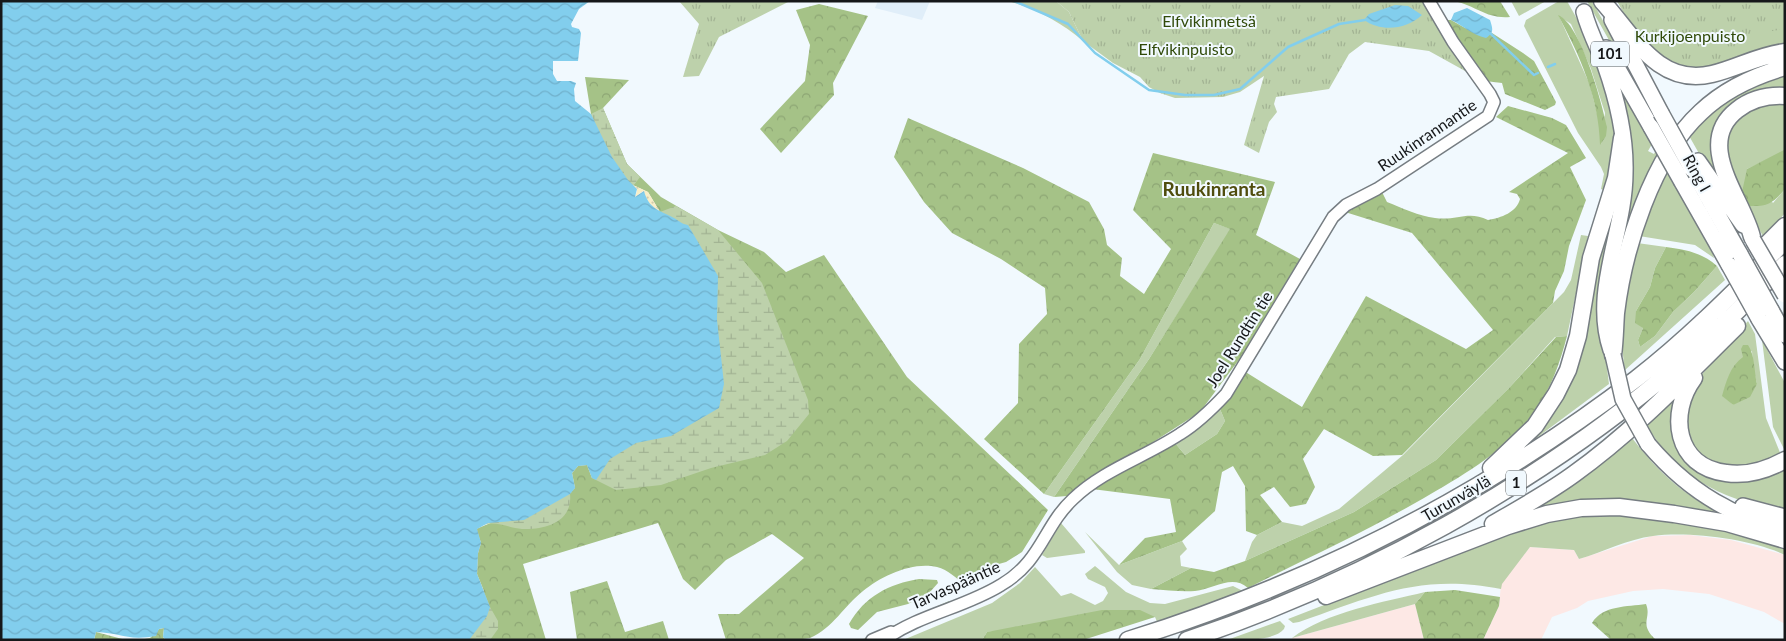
<svg xmlns="http://www.w3.org/2000/svg" width="1786" height="641" font-family="Lato,sans-serif">
	<defs>
		<pattern id="forest-crowns" width="20" height="18" patternUnits="userSpaceOnUse" patternTransform="scale(1.25)"><rect width="20" height="18" fill="#a5c287"/><path d="M2 6a3 3 0 1 1 6 0M12 15a3 3 0 1 1 6 0" fill="none" stroke="#8da674"/></pattern>
		<pattern id="wetland-marsh" width="20" height="14" patternUnits="userSpaceOnUse" patternTransform="scale(1.25)"><rect width="20" height="14" fill="#bdd1ab"/><path d="M1 5h8M5 5V1M11 12h8M15 12V8" fill="none" stroke="#a2b393"/></pattern>
		<pattern id="sand-dots" width="8" height="8" patternUnits="userSpaceOnUse" patternTransform="scale(1.25)"><rect width="8" height="8" fill="#f8eec8"/><path d="M2 2h.1M6 6h.1" fill="none" stroke="#d4cbab" stroke-width="1.8" stroke-linecap="round"/></pattern>
		<pattern id="park-tufts" width="24" height="20" patternUnits="userSpaceOnUse" patternTransform="scale(1.25)"><rect width="24" height="20" fill="#bdd1ab"/><path d="M3 7l-1-3M5 7V3M7 7l1-3M15 17l-1-3M17 17v-4M19 17l1-3" fill="none" stroke="#a2b393"/></pattern>
		<pattern id="water-waves" width="16" height="10" patternUnits="userSpaceOnUse" patternTransform="scale(1.25)"><rect width="16" height="10" fill="#82ceed"/><path d="M0 5q4-4 8 0t8 0" fill="none" stroke="#70b0cb"/></pattern>
	</defs>
	<rect width="100%" height="100%" fill="#f1f9fe"/>
	<!-- commercial -->
	<path fill="#fde8e5" d="M1690,535L1731,540L1785,555V624L1764,612L1709,594L1663,589L1633,591L1588,601L1577,608L1552,617L1541,640H1483L1499,606L1501,584L1530,547L1574,550L1579,559L1652,536Z
		M1415,604L1424,640H1292V638Z"/>
	<!-- built -->
	<path fill="#e0eef9" d="M878,1H930L922,20L875,8Z"/>
	<!-- grass -->
	<path fill="#bdd1ab" fill-rule="evenodd" d="M1008,1H1056L1069,12L1083,41C1062,23 1035,8 1008,1Z
		M1511,1H1546L1519,16Z
		M1559,1H1567C1590,41 1615,92 1617,138C1617,155 1609,175 1606,191L1601,189L1604,174L1601,167L1578,133L1524,26L1526,20ZM1559,16L1571,24L1591,69L1605,113L1601,144L1599,122L1590,85Z
		M1587,1H1592L1657,118L1655,122Z
		M1617,1L1737,37L1785,25V48L1715,70L1630,24Z
		M1785,73V92L1725,117L1726,187L1701,157L1688,134L1701,119L1737,92Z
		M1623,90L1652,144L1648,151L1654,154L1655,152L1659,157L1627,234L1620,233L1625,127Z
		M1785,100V151L1747,169L1773,203L1785,189V213L1764,238L1742,199L1722,143L1742,110Z
		M1666,168L1711,247L1714,258L1695,245L1639,236Z
		M1618,188L1605,353L1609,384L1519,451L1549,414Z
		M1214,223L1231,229L1149,359L1054,497L1044,494L1140,359Z
		M1581,235L1588,236L1567,336L1555,337L1509,388L1436,460L1354,512L1245,561L1252,542L1257,535L1282,522L1302,526L1339,509L1403,455L1564,292L1571,280Z
		M1637,243L1666,247L1655,268L1650,287L1636,311L1643,328L1638,340L1640,347L1655,336L1673,312L1694,292L1717,266L1725,280L1625,370C1617,324 1628,287 1637,243Z
		M1748,321L1755,334L1766,418L1781,455L1766,465L1717,468L1692,450L1682,410L1691,387ZM1752,351L1753,367L1757,384L1733,405L1723,396C1727,377 1735,362 1752,351Z
		M1762,340L1785,383V451L1773,427Z
		M1680,391L1675,407L1696,467L1785,468V512C1723,499 1677,480 1645,422Z
		M1220,409L1225,421L1217,434L1185,455L1175,443Z
		M1630,435C1655,469 1683,496 1722,513L1718,518L1525,511Z
		M1599,513L1705,525L1785,547V555C1752,539 1689,531 1653,536C1628,539 1603,552 1579,559L1574,550L1530,547L1502,584L1501,589C1420,573 1374,596 1299,622L1293,623L1288,619L1533,524Z
		M1061,523L1085,551V553L1047,558L1042,555Z
		M1085,532L1119,565L1182,541L1187,549L1180,556L1181,566L1191,568L1151,589L1132,585L1117,572Z
		M1095,566L1126,592L1150,603L1165,604L1233,586L1245,592L1158,624L1155,617L987,632L982,640H903L992,603L1020,583L1035,567L1061,596L1071,593L1095,605L1103,601L1108,593L1105,587L1088,579L1085,574Z
		M1425,592L1415,604L1292,638C1326,612 1384,602 1425,592Z
		M949,601V603L867,640H861Z
		M1280,621L1285,626L1284,629C1274,641 1243,640 1227,640Z"/>
	<!-- forest -->
	<path fill="url(#forest-crowns)" d="M1454,1H1500L1510,17C1486,19 1477,6 1454,1Z
		M819,4L868,16L833,83L834,95L781,153L760,129L805,81L810,45L796,10Z
		M1558,15C1581,24 1602,103 1607,127L1606,136L1600,145C1599,98 1580,56 1558,15Z
		M1445,20H1451L1467,29L1492,33L1523,53L1534,61L1556,102L1555,105L1545,110L1505,94L1502,83L1485,81Z
		M585,77L629,80L603,108L627,164L661,197L718,230L764,252L786,272L824,255L907,377L1048,510L1022,552L1006,562L988,567L965,586C957,578 948,570 937,567C913,561 881,576 863,591C844,606 833,628 810,638C799,641 741,640 726,640L718,614H739L804,558L772,534L726,560L695,590L683,579L658,523L523,564L546,640H469L484,591L477,574L478,553L481,543L476,529L575,488L572,473L578,466L587,465L592,478L660,212L648,192L633,185L599,131L591,114Z
		M1508,106L1552,118L1566,125L1586,158L1570,167L1586,200L1569,246L1564,271L1555,291L1553,303L1402,455L1373,456L1324,429L1303,459L1315,487L1306,504L1290,507L1274,487L1260,495L1282,522L1257,535L1246,531L1245,486L1233,466L1222,472L1215,511L1182,541L1119,565L1145,538L1176,532L1170,499L1092,489L1096,483L1175,443L1185,455L1217,434L1225,421L1220,409L1244,371L1302,407L1366,296L1466,349L1493,330L1412,233L1345,212L1382,192L1387,202C1402,208 1419,216 1435,218C1457,221 1468,210 1488,220C1501,218 1517,212 1520,199L1517,194L1509,192L1568,153L1496,117Z
		M908,118L1023,168L1089,202L1104,229L1107,245L1122,258L1120,276L1144,294L1171,249L1133,210L1153,153L1275,182L1256,235L1300,259L1241,357L1200,412L1147,446L1091,478L1067,496L1054,497L1149,359L1230,229L1214,223L1140,359L1044,494L984,439L1018,403L1019,344L1047,314L1045,288L1001,259L952,233L924,202L894,157Z
		M1784,150L1785,189C1774,202 1768,207 1750,206L1742,192L1747,169Z
		M1666,247C1686,250 1701,252 1717,266L1694,292L1673,312L1655,336L1640,347L1638,340L1643,328L1635,323L1636,311L1650,287L1655,268Z
		M1567,336C1560,363 1551,389 1534,412C1507,450 1464,475 1424,498C1367,531 1307,558 1248,588C1232,574 1214,589 1195,591C1181,592 1166,590 1151,589L1191,568L1214,572L1245,561L1354,512L1436,460L1509,388L1556,337Z
		M1743,345H1748C1755,355 1754,371 1757,384L1750,397L1733,405L1722,396C1726,382 1730,366 1743,357L1741,349Z
		M919,579L937,580L938,583L930,592L908,604L877,612L858,630L851,628L849,624C865,596 889,584 919,579Z
		M607,581L625,632L663,621L669,640H577L570,592Z
		M1455,590L1500,597L1499,606L1483,640H1424L1415,604L1425,592Z
		M1646,604C1652,619 1638,623 1656,640H1611L1592,623C1603,605 1627,607 1646,604Z
		M1102,610H1140L1155,617L1083,640H982L987,632Z
		M164,628L163,637L166,640H139L150,638L159,629Z
		M96,632L126,640H94Z"/>
	<!-- wetland -->
	<path fill="url(#wetland-marsh)" d="M603,108L627,164L640,177L628,193L588,130L591,114Z
		M676,206L718,230L762,283L808,400L809,414L787,441L765,455L711,468L661,485L616,490L592,478L587,465L578,466L572,473L575,488L570,494C573,522 545,530 522,529C511,528 498,522 487,524C484,524 480,527 477,529L481,543L478,553L477,574L490,607L498,621V629L490,640H452L448,512L654,208L660,212Z"/>
	<!-- sand -->
	<path fill="url(#sand-dots)" d="M633,185L648,192L660,212L650,205L643,191L635,197L637,191Z"/>
	<!-- park -->
	<path fill="url(#park-tufts)" d="M679,1H790L719,37L699,76L683,77L699,24Z
		M1056,1H1423L1476,77L1429,51L1365,42L1349,54L1329,89L1276,97L1274,104L1277,112L1269,122L1259,153L1244,145L1264,76L1240,92L1223,97L1175,98L1160,93L1149,87L1140,77L1113,63L1083,41L1069,12Z
		M1617,1H1785V29L1737,37L1733,63L1715,70L1673,69L1638,35Z"/>
	<!-- water -->
	<path fill="url(#water-waves)" d="M1,1H590L579,9L571,24L572,27L579,29L581,33L578,61H553V74L557,81H571L576,83L574,89L575,101L591,114L612,157L628,180L637,189L635,197L644,191C649,209 659,210 674,218C679,221 682,224 688,225L718,276L717,320L724,384L719,408L671,436L636,443L610,459L596,480L592,478L587,465L578,466L572,473L575,488L570,494L524,520L488,523L477,529L481,543L478,553L477,574L490,607L487,616L469,640H166L163,637L164,628L159,629L156,636C127,641 121,633 96,632L94,640H1Z
		M1395,5L1408,6L1422,15C1406,30 1381,32 1364,20L1369,14Z
		M1467,8L1490,20C1493,29 1494,33 1486,38C1472,35 1464,26 1451,20L1454,13Z"/>
	<g fill="none" stroke-linecap="round" stroke-linejoin="round">
		<!-- stream -->
		<path stroke="#82ceed" stroke-width="2.5" d="M1014,1L1068,24L1095,53L1149,90L1185,95H1214L1240,89L1288,47L1339,24L1365,20
			M1490,33L1534,75L1538,73
			M1548,67L1555,64"/>
		<!-- tertiary casing -->
		<g stroke="#767d82" stroke-width="14">
			<path id="tertiary" d="M872,640L891,632
				M884,640C920,614 964,608 1001,585C1042,561 1043,527 1073,499C1103,470 1145,457 1180,434C1198,423 1212,409 1226,394L1333,217L1346,205L1377,189L1488,116L1494,102L1490,94L1453,42L1429,1"/>
		</g>
		<!-- trunk casing -->
		<g stroke="#767d82" stroke-width="18">
			<path id="trunk" d="M1584,12C1589,31 1598,48 1605,65C1617,99 1626,138 1625,173C1625,232 1591,291 1611,350
				M1612,20L1661,113
				M1606,48L1651,127
				M1698,161L1743,225
				M1692,169L1740,254
				M1682,182L1729,265
				M1771,310L1785,335
				M1759,319L1785,362
				M1648,444C1671,471 1694,491 1725,507C1744,518 1765,524 1785,533
				M1743,506L1785,517"/>
		</g>
		<!-- motorway casing -->
		<g stroke="#767d82" stroke-width="19">
			<path id="motorway" d="M1602,1C1633,35 1658,87 1712,74C1737,68 1759,55 1785,52
				M1752,237C1743,199 1693,144 1737,110C1751,99 1768,95 1785,96
				M1764,247L1785,226
				M1613,355C1615,341 1615,327 1616,313C1624,248 1652,157 1701,112C1725,89 1754,76 1785,67
				M1694,378C1668,413 1675,467 1726,473C1746,476 1767,470 1785,460
				M1491,468L1535,426L1556,394L1568,370L1578,336L1591,258L1616,178L1622,138
				M1493,524C1520,508 1548,493 1574,474C1634,431 1684,378 1737,326
				M1326,596L1508,526L1547,514L1581,508L1619,507L1674,514L1727,523L1785,540
				M1128,640C1311,583 1483,496 1636,379C1689,338 1737,289 1785,241
				M1187,640C1359,583 1540,484 1678,365C1716,334 1750,298 1785,264"/>
		</g>
		<!-- tertiary -->
		<use href="#tertiary" stroke="#fff" stroke-width="11"/>
		<!-- trunk -->
		<use href="#trunk" stroke="#fff" stroke-width="15"/>
		<!-- motorway -->
		<use href="#motorway" stroke="#fff" stroke-width="16"/>
		<!-- trunk-bridge casing -->
		<g stroke="#767d82" stroke-width="18" stroke-linecap="butt">
			<path id="trunk-bridge" d="M1661,113L1692,169
				M1651,127L1682,182
				M1753,240L1785,295
				M1740,254L1771,310
				M1729,265L1759,319
				M1613,355L1623,399L1648,444"/>
		</g>
		<!-- trunk-bridge -->
		<use href="#trunk-bridge" stroke="#fff" stroke-width="15"/>
	</g>
	<g text-anchor="middle" stroke-width="4" stroke-linejoin="round" paint-order="stroke">
		<!-- shield labels -->
		<g fill="#f1f9fe" stroke="#585c5e" stroke-width="1">
			<rect x="1591" y="41.5" width="38" height="25" rx="4"/>
			<rect x="1506" y="470.5" width="20" height="25" rx="4"/>
		</g>
		<g font-size="15" font-weight="bold" fill="#16181a">
			<text x="1610" y="59">101</text>
			<text x="1516" y="488">1</text>
		</g>
		<!-- park labels -->
		<g font-size="16" fill="#304a09" stroke="#f1f9fe">
			<text x="1209" y="27">Elfvikinmetsä</text>
			<text x="1690" y="42">Kurkijoenpuisto</text>
			<text x="1186" y="55">Elfvikinpuisto</text>
		</g>
		<!-- street labels -->
		<g font-size="16" fill="#16181a" stroke="#f1f9fe">
			<text transform="translate(1427 135) rotate(-34)" y="6">Ruukinrannantie</text>
			<text transform="translate(1697 173) rotate(61)" y="6">Ring I</text>
			<text transform="translate(1239 339) rotate(-58)" y="6">Joel Rundtin tie</text>
			<text transform="translate(1456 498) rotate(-30)" y="6">Turunväylä</text>
			<text transform="translate(955 585) rotate(-24)" y="6">Tarvaspääntie</text>
		</g>
		<!-- quarter labels -->
		<g font-size="19" font-weight="bold" fill="#4f4c0d" stroke="#f1f9fe">
			<text x="1214" y="196">Ruukinranta</text>
		</g>
	</g>
	<!-- border -->
	<rect width="1786" height="641" fill="none" stroke="#16181a" stroke-width="5"/>
</svg>
